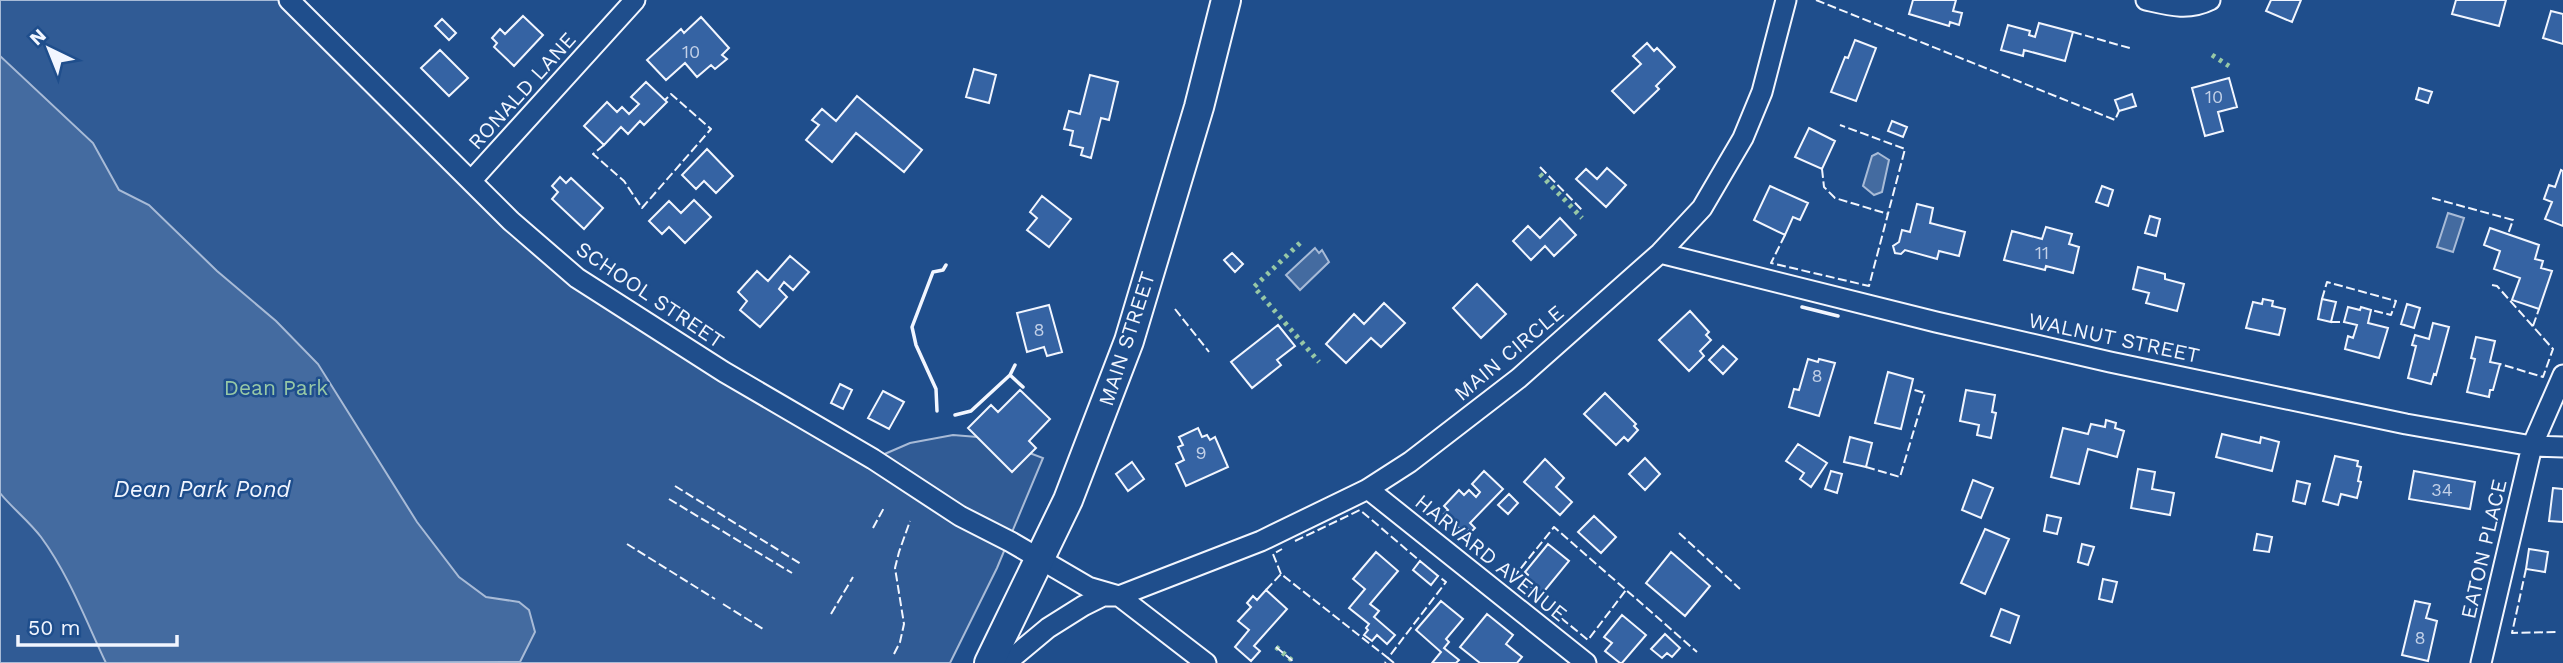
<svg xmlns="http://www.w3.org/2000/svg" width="2563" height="663" font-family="'Work Sans',sans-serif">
	<rect width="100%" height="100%" fill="#1f4e8c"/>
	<!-- built -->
	<path fill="#305b95" stroke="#a8bbd7" stroke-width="2" d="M0,0H281L501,223L873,459L910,443L953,435L990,438L1043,458L997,568L950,663H0Z"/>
	<!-- water -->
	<path fill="#446ba0" stroke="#a8bbd7" stroke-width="2" d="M0,56L93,143L119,190L149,205L217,271L276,321L318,364L417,522L459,577L486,597L519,602L529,610L535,632L520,662L106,663C86,621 69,575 41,537C29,521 12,508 0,493Z
		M1878,153L1889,160L1882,192L1874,195L1863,186L1872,156Z
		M2448,213L2464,218L2453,252L2437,247Z
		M1315,248L1319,253L1322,250L1329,262L1300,290L1286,275Z"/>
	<!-- building -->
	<path fill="#3563a3" stroke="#f2f6ff" stroke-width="2" d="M1913,0H1956L1953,11L1962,13L1959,25L1950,22L1949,26L1909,14Z
		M2271,0H2301L2292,22L2266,11Z
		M2456,0H2506L2499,26L2452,14Z
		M2551,11L2563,14V44L2543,38Z
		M523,16L543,35L514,66L494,47L497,43L492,38L500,29L505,34Z
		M701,17L729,48L722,55L727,59L715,69L711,65L697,77L685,63L666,80L647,60L681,29L684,33Z
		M442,19L456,33L449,40L435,26Z
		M2039,23L2073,32L2065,61L2024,50L2023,56L2001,50L2008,25L2030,31L2029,35L2035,37Z
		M1855,40L1876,48L1856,101L1831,92L1845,57L1848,58Z
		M1647,43L1654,51L1657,48L1675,67L1656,86L1659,89L1634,113L1612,91L1641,64L1633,56Z
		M440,50L468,78L449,96L421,68Z
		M974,69L996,75L989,103L966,97Z
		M1090,75L1118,82L1109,120L1101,118L1091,158L1081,155L1083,148L1070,145L1073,131L1064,129L1069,111L1080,114Z
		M2229,78L2237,107L2218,112L2223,131L2205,136L2192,88Z
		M646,82L667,102L644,125L640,121L628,134L621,127L604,145L584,126L607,102L617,112L622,107L629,114L639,104L631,97Z
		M2419,88L2432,92L2428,103L2416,99Z
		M2132,94L2136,106L2119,111L2115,100Z
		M857,96L922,150L904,172L856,133L832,162L806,140L819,125L812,120L822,109L836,121Z
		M1892,121L1907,127L1903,137L1888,131Z
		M1809,128L1835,141L1822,169L1795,157Z
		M707,149L733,176L716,193L704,181L696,189L682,175Z
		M1607,168L1626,185L1606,207L1576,179L1586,169L1597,179Z
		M2561,170L2563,171V226L2545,219L2552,202L2544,199L2549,185L2555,187Z
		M560,177L566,183L571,178L603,208L584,229L552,199L558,192L552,186Z
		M1770,186L1808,203L1800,220L1793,217L1785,235L1754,220Z
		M2102,186L2113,190L2108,206L2096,202Z
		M1042,196L1071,219L1049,247L1027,230L1037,218L1030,212Z
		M694,200L711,217L685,243L669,227L662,234L649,221L669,201L681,213Z
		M1917,204L1933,208L1930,223L1965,232L1959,256L1939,251L1937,259L1905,250L1901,254L1895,253L1893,246L1899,242L1902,230L1910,232Z
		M2150,216L2160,219L2156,236L2145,233Z
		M1560,218L1576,235L1554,256L1545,246L1531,260L1513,241L1528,226L1540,238Z
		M2046,227L2072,234L2069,244L2079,247L2073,273L2046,266L2045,270L2004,260L2012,231L2042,239Z
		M2490,228L2539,245L2535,259L2543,261L2541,268L2552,271L2539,309L2512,300L2520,278L2494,269L2500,251L2484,245Z
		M1232,253L1243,264L1235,272L1224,260Z
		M790,256L809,272L793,290L784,282L779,289L787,297L760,327L740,310L747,301L738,292L757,271L768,281Z
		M2138,267L2165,274V279L2184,284L2177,311L2146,303L2149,293L2133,289Z
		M1477,284L1506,314L1481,338L1453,308Z
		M2263,299L2273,301L2272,306L2285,309L2279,335L2246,328L2253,302L2262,304Z
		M2322,299L2336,302L2331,322L2318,319Z
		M1384,303L1405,323L1381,347L1371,338L1346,363L1326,344L1354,314L1364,324Z
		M2407,304L2420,308L2414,328L2401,324Z
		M1049,305L1062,352L1047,356L1044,347L1027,352L1017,313Z
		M2348,307L2360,310L2361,307L2371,310L2368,323L2388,328L2379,358L2345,349L2348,336L2353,338L2357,325L2344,322Z
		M1690,311L1709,332L1706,335L1711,340L1700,351L1704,356L1689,371L1659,340Z
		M2433,323L2449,327L2436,375L2434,374L2431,384L2408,378L2416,346L2412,345L2415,335L2429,339Z
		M1278,325L1295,346L1277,360L1281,365L1252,388L1231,362Z
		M2476,337L2495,341L2490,362L2500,364L2493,390H2490L2489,397L2467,392L2475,359L2471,358Z
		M1723,346L1737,359L1723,374L1709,360Z
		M1808,359L1818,362L1819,359L1835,363L1819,416L1789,407L1794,389L1799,390Z
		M1888,372L1913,379L1901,429L1875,423Z
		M840,384L852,390L843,409L831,403Z
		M1020,390L1050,419L1029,441L1036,448L1012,472L968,428L991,405L998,412Z
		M1966,390L1995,395L1992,412L1996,413L1991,438L1977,435L1979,425L1960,421Z
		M883,391L904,402L889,429L868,418Z
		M1605,393L1636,424L1634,426L1638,430L1628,441L1624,437L1616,445L1584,414Z
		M2106,420L2116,423L2115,428L2124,431L2117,457L2088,449L2079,484L2051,477L2063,428L2088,434L2091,424L2105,427Z
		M1198,428L1202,437L1207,435L1210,440L1215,437L1228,467L1186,486L1176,464L1184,460L1178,447L1183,445L1179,437Z
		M2222,434L2260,443L2261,437L2279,442L2272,471L2216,457Z
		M1850,437L1872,443L1866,467L1844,462Z
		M1798,444L1827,463L1811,487L1800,479L1804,473L1786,461Z
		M2335,456L2358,461L2357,466L2361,467L2358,481L2361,482L2357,498L2341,494L2338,505L2323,501Z
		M1645,458L1660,474L1645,490L1629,474Z
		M1545,459L1564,478L1556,487L1572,502L1560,515L1524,482Z
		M1132,462L1144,479L1128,491L1116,474Z
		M2138,469L2155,472L2152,489L2174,493L2170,515L2131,508Z
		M1484,471L1503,489L1470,523L1475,528L1470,533L1466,528L1463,532L1444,514L1448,510L1444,506L1459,490L1464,495L1469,490L1476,497L1480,492L1472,484Z
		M1831,471L1842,474L1837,493L1825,489Z
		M2414,471L2475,482L2470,509L2409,499Z
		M1973,480L1993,488L1981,518L1962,510Z
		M2297,481L2310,484L2305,504L2293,501Z
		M2553,488L2563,489V522L2549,521Z
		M1509,494L1518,503L1508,514L1498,505Z
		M2047,515L2061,518L2057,534L2044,531Z
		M1594,516L1616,537L1601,553L1578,532Z
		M1985,529L2009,539L1985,594L1961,583Z
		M2257,534L2272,537L2269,552L2254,550Z
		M1548,544L1569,561L1541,595L1524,581L1528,575L1525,572Z
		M2082,544L2094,547L2088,565L2078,562Z
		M2529,549L2548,552L2545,572L2526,569Z
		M1376,552L1398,571L1370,604L1379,611L1374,617L1395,635L1387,644L1377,635L1372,641L1364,635L1368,630L1366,628L1369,624L1349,608L1365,589L1353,579Z
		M1671,552L1710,586L1685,616L1646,583Z
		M1420,561L1438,576L1431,585L1413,570Z
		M2103,579L2117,582L2112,602L2099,599Z
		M1266,590L1287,609L1254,646L1260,651L1251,661L1235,647L1249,630L1238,621L1251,607L1247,603L1253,596L1257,600Z
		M1441,601L1463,619L1446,639L1449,642L1444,648L1459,660L1456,663H1432L1441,652L1416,630Z
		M2415,601L2430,604L2426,618L2437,621L2428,661L2402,655Z
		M2001,609L2019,616L2010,643L1991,636Z
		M1487,614L1513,635L1506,644L1522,657L1517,663H1480L1460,647Z
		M1622,615L1646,635L1622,663H1620L1605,651L1612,643L1604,637Z
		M1665,634L1680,648L1672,657L1667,653L1662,658L1651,649Z"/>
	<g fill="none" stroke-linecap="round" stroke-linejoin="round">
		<!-- minor casing -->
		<g stroke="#f2f6ff" stroke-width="23">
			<path id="minor" d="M289,0L511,221L577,278L724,372L873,459L960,516L1011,542L1088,587L1119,596L1261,541L1368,489L1410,462L1519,378L1660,253L1702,208L1743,138L1762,92L1786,0
				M2146,0C2168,5 2188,11 2210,0
				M471,181L635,0
				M1660,253L1936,322L2110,362L2406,424L2532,446L2563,447
				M1368,489L1586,663
				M1006,663L1048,628L1083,606L1103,596H1119L1206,663
				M2481,663L2532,446L2563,375"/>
		</g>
		<!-- secondary casing -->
		<g stroke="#f2f6ff" stroke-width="32">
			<path id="secondary" d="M989,663L1068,500L1129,341L1199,107L1226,0"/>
		</g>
		<!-- minor -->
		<use href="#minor" stroke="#1f4e8c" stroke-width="19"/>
		<!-- secondary -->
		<use href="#secondary" stroke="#1f4e8c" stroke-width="28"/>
		<!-- hedge -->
		<path stroke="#97c8a6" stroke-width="5" stroke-dasharray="3.5 5" stroke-linecap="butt" d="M2212,55L2229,66
			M1540,174L1582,218
			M1300,243L1254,287L1319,362
			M1276,647L1295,663"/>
		<!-- fence -->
		<path stroke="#f2f6ff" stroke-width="2" stroke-dasharray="9 3.5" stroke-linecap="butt" d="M1816,0L2115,120L2119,111
			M2073,32L2133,49
			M604,145L593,154L624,181L642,208L711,129L671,94L665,100
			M1540,167L1583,211
			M1822,169L1824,187L1835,198L1888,214
			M2432,198L2513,220L2508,234
			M1785,235L1771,263L1869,286L1905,149L1840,125
			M2492,285L2497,286L2553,349L2543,377L2500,364
			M2322,299L2327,282L2396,301L2391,315L2371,310
			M1175,309L1209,352
			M2331,322H2344
			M2533,326L2539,309
			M1866,467L1900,477L1925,393L1911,389
			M675,486L801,564
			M669,499L792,573
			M873,528L885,506
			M1679,533L1740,589
			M1295,541L1360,510L1420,561
			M627,544L715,599
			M2526,569L2512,633L2558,632
			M1281,574L1273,554L1282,549
			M1513,578L1554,527L1697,652
			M1266,590L1281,574L1388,658L1385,663
			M723,604L763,629
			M831,614L853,577
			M1561,618L1588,640L1626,590
			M1276,647L1295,663
			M894,654L900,642L904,624L895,568L899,552L910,521
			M1394,663L1388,658L1446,582L1438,576"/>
		<!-- wall -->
		<path stroke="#f2f6ff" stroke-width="3.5" d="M1802,307L1838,316
			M1010,375L1023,387
			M937,411L936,389L916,345L912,327L933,272L943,270L946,265
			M955,415L971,411L1010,375L1015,365"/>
	</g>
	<g text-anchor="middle" stroke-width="5" stroke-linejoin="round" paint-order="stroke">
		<!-- number labels -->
		<g font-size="18" fill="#c3d1e8">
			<text x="691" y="58">10</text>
			<text x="2214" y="103">10</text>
			<text x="2042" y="259">11</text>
			<text x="1039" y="336">8</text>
			<text x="1817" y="382">8</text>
			<text x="1201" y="459">9</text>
			<text x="2442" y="496">34</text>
			<text x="2420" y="644">8</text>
		</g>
		<!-- street labels -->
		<g font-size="21" fill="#f2f6ff" stroke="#1f4e8c">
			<text transform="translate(522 91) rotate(-48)" y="7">RONALD LANE</text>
			<text transform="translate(650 295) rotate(34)" y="7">SCHOOL STREET</text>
			<text transform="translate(2114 338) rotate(12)" y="7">WALNUT STREET</text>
			<text transform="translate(1127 339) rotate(-72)" y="7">MAIN STREET</text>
			<text transform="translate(1509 353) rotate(-40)" y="7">MAIN CIRCLE</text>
			<text transform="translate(2484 549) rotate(-77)" y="7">EATON PLACE</text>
			<text transform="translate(1491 558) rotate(39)" y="7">HARVARD AVENUE</text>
		</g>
		<!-- park labels -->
		<g font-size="21" fill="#97c8a6" stroke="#1f4e8c">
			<text x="276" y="395">Dean Park</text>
		</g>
		<!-- water labels -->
		<g font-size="23" font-style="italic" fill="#f2f6ff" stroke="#1f4e8c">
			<text x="202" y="497">Dean Park Pond</text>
		</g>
	</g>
	<!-- north arrow -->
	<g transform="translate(49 49) rotate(317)" stroke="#1f4e8c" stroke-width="5" paint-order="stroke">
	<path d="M0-5L12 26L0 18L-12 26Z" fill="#f2f6ff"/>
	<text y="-10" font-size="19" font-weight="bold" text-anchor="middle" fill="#f2f6ff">N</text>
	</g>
	<!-- scale -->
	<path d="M18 635v10h159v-10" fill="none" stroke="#f2f6ff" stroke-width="3.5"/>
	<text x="28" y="635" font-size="21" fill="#f2f6ff" stroke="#1f4e8c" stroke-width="5" paint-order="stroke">50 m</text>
</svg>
